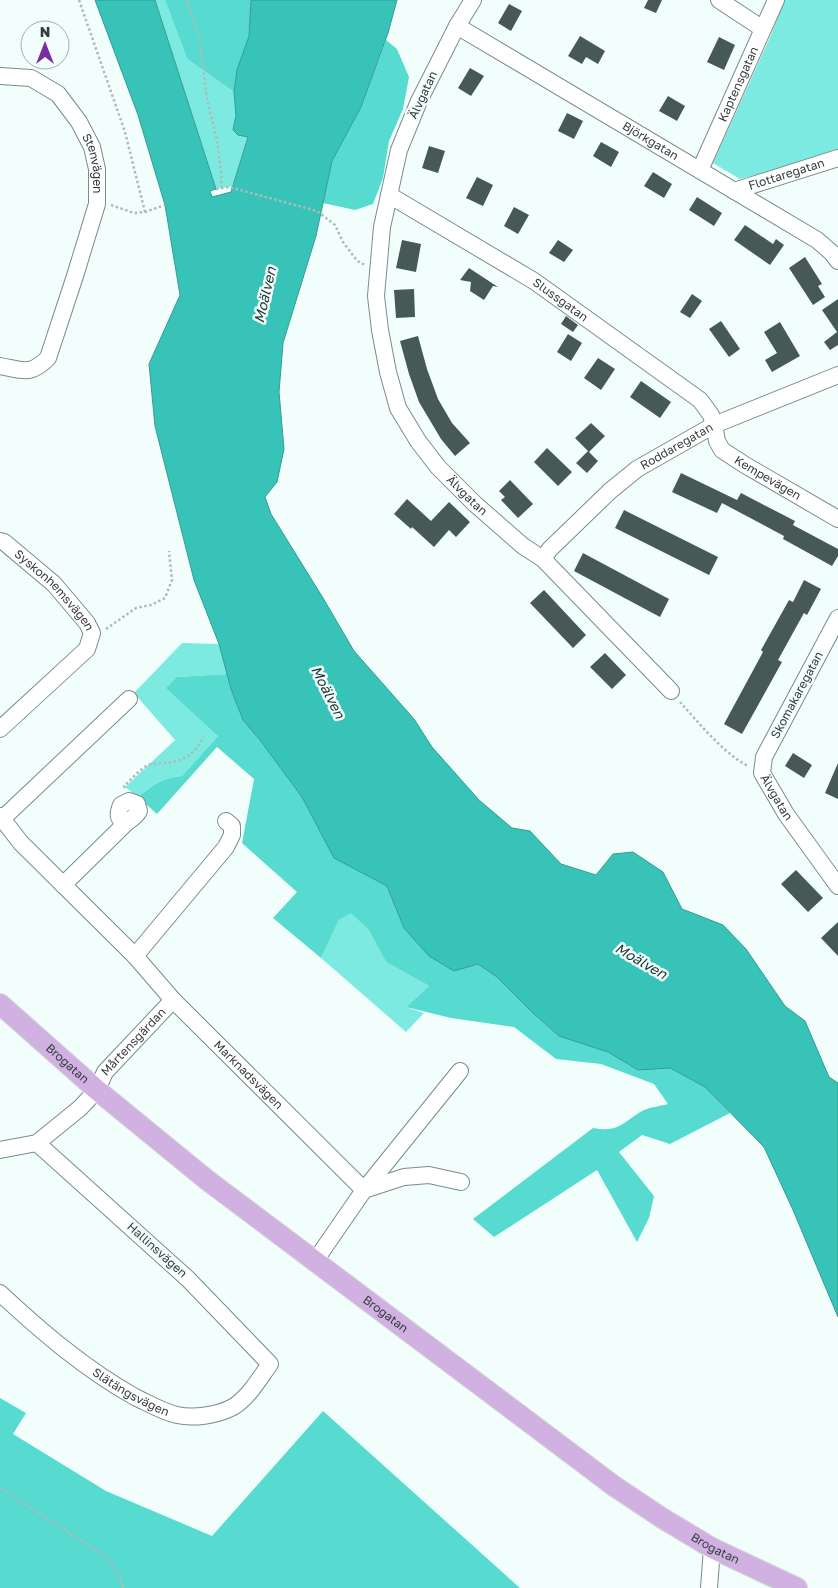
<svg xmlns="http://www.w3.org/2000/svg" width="838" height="1588" font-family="'Golos Text',sans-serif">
	<rect width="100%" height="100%" fill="#f1fefc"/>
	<!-- green -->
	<path fill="#7ceae0" d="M155,0H165L187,59L234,92L236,116L233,130L248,136L233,186L216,189Z
		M784,0H838V150L780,168L740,179L713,163L771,35Z
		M182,643L219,644L227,674L177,677L218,736L182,776C161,778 154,785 138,797L125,787L175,740L134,693Z
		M351,912L368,929L386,962L429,986L406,1007L424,1013L406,1032L321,958L339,920Z"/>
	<!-- forest -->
	<path fill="#57dbd0" d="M165,0H251L249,36L237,70L234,92L187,59Z
		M386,40L397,49L409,77L403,109L389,141L383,178L373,204L355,210L323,203L332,161L361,107Z
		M227,674L231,689L243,720L260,740L302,797L334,858L387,886L404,928L454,971L478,964L497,977L533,1013L559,1036L608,1052L638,1070L669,1068L705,1087L730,1113L670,1144L642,1135L619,1152L654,1196L649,1218L637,1242L597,1170L494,1237L473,1219L593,1128C621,1133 623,1121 644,1110C651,1107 661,1106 668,1104L654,1084L601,1064L556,1059L514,1027L451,1018L406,1007L429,986L386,962L368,929L351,913L339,920L321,958L273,918L297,892L242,843L254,779L217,747L157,814L138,797C154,785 161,778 182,776L218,736L166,688L177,677Z
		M0,1398L26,1413L13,1434L106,1491L212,1536L323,1411L520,1588H0Z"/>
	<!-- water -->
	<path fill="#38c3b8" stroke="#379b93" d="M95,0H155L216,189L210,191L212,197L231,192L248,137L238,135L233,130L236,116L234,92L237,70L249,36L251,0H397L388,33L361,107L332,161L316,236L283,343L279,392L284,449L277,482L265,497L271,514L323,598L354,651L414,719L432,747L479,800L512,828L530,831L561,864L596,875L613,854L633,852L663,872L682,909L723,925L746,949L785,1006L805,1021L829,1077L838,1083V1317L793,1210L764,1147L705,1087L670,1068L638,1070L608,1052L559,1036L533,1013L497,977L478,964L454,971L429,956L404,928L387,886L334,858L302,797L260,740L243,720L231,689L219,644L194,580L155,426L149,364L180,295L165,205L138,115Z"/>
	<!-- building -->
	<path fill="#475957" d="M648,0H662L656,13L644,8Z
		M509,4L522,11L511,31L498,23Z
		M580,36L605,51L598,64L586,57L582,64L568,56Z
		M719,37L735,45L724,70L707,62Z
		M470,68L484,76L471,96L458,88Z
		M668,96L685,106L677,121L659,111Z
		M567,113L583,121L574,139L558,131Z
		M601,142L619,152L611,167L593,156Z
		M429,146L445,151L438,173L422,168Z
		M653,172L672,184L664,198L644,186Z
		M477,177L493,185L483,206L466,198Z
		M697,197L722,213L714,226L689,210Z
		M514,207L529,215L518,234L504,226Z
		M745,225L773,244L776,239L784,245L770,265L734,240Z
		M402,240L421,244L416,272L396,268Z
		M558,240L573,250L564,262L549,253Z
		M805,257L822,284L818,286L825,297L813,305L789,268Z
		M469,268L498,287L493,286L484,300L470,291L471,282L460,280Z
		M414,289L415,317L396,318L394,290Z
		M692,294L702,301L690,318L680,312Z
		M838,299V345L830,350L824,342L837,332L822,310Z
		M566,316L578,325L573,332L561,324Z
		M721,321L740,349L729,357L709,329Z
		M780,322L800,356L772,372L765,360L777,353L764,332Z
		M568,334L582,343L571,361L557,352Z
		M418,336L427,369L438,399L452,423L470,443L455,456L441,439L419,402L409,374L400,341Z
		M598,358L615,369L601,390L584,378Z
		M641,381L671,402L660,418L630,397Z
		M591,423L605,436L589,452L598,461L587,473L576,463L588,451L575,438Z
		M547,448L572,472L558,486L534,462Z
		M681,473L737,500L741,493L795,521L793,525L838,549V556L832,566L783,539L784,536L722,503L717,513L672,492Z
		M510,480L533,504L518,518L501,500L505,497L499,491Z
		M407,499L431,521L449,502L470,522L456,537L449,530L434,547L412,527L411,529L394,514Z
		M624,510L718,557L709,575L615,528Z
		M583,553L669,599L660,617L574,571Z
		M804,580L821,589L807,615L804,613L778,660L782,662L742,734L724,724L763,652L761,650L789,600L793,602Z
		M544,590L586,635L573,648L530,603Z
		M605,653L626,675L612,689L590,667Z
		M793,753L812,765L804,778L785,766Z
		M838,763V799L825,793Z
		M796,870L823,898L808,912L781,884Z
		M838,922V956L821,938Z"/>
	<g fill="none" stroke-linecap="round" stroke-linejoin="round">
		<!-- minor casing -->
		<g stroke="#798d8a" stroke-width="18">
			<g id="minor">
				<path id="s1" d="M473,0L457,26L419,101L399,150L382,227L376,296L380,330L388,372L398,408L418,441L438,467L475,504L523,546L543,559L671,691"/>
				<path d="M719,0L763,29"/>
				<path id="s2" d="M457,26L817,240L832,253L838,261"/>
				<path id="s3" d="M0,76L31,78L58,94L79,122L92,147L97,169V204L75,276L48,358C30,376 23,370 0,366"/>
				<path id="s4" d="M700,170L776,0"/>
				<path id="s5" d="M734,191L838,158"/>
				<path id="s6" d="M389,195L534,281L700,400L711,415L714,425L717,441L722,450L745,465L838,519"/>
				<path id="s7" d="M0,541L4,542L54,584L87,623L92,633L87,649L0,729"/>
				<path id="s8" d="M543,559L550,549L610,491L637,469L714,425L838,375"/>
				<path id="s9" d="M838,618L764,757L762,773L786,814L838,886"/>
				<path id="s10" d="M0,816L21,843L135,956L173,1000L364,1190L404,1177L429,1175L461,1182"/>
				<path d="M2,819L129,699"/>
				<path d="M63,885L124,825C129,820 135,818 139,811L137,804L129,801L121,805C117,815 118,817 124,825"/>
				<path d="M135,956L226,847L232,835V826L226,821"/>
				<path id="s11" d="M0,1150L37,1143L80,1108L97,1090L105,1072L173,1000"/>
				<path d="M315,1261L364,1190L460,1071"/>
				<path id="s12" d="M0,1293C42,1332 85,1369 135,1397C148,1403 163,1412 177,1415C194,1419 218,1415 233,1407C249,1397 259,1379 270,1364L188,1279L37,1143"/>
				<path d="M709,1588L712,1548"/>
			</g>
		</g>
		<!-- major casing -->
		<g stroke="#d7d8d8" stroke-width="22">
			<g id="major">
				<path id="s13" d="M0,1004L97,1090L207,1180L614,1486L662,1518L712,1548L797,1588"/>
			</g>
		</g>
		<!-- path -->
		<path stroke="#afbbb9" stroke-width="2.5" stroke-dasharray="2.5 2.5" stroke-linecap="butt" d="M79,0L125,132L145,212
			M186,0L199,36L207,99L217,140L221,172L222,188
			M216,189L229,187L317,211L335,225L343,242L355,258L360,263L366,265
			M111,205L134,213L145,212L165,205
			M106,629L136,608L151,605L165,598L172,580L169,551
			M680,702C699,723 723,753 748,766
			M125,788L124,786C132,779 139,770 148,765C153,763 159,764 164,763C184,762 194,754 204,737
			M0,1488L106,1557L118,1572L123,1588"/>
		<!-- minor -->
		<use href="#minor" stroke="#fff" stroke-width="16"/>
		<!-- major -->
		<use href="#major" stroke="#d0b1e2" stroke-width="20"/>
	</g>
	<g text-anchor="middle" stroke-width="5" stroke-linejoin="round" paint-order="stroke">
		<!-- street labels -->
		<g font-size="12" fill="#353e3d" stroke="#f1fefc">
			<text dy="4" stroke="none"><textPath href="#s4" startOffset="94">Kaptensgatan</textPath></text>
			<text transform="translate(423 95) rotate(-65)" y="4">Älvgatan</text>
			<text dy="4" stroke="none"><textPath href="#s2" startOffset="225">Björkgatan</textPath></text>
			<text dy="4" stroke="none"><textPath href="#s3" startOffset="142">Stenvägen</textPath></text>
			<text dy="4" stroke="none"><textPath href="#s5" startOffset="55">Flottaregatan</textPath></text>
			<text dy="4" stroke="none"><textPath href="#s6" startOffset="201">Slussgatan</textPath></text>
			<text dy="4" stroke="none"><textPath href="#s8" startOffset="176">Roddaregatan</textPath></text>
			<text dy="4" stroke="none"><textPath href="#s6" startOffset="482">Kempevägen</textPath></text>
			<text dy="4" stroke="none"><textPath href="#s1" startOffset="542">Älvgatan</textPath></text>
			<text dy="4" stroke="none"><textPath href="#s7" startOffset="74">Syskonhemsvägen</textPath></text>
			<text transform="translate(797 695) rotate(-62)" y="4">Skomakaregatan</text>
			<text dy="4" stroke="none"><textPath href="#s9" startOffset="202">Älvgatan</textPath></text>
			<text dy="4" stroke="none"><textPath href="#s11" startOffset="179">Mårtensgärdan</textPath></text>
			<text dy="4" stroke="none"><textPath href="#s13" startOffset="90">Brogatan</textPath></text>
			<text dy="4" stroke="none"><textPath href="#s10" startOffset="359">Marknadsvägen</textPath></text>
			<text transform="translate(157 1250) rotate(42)" y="4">Hallinsvägen</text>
			<text dy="4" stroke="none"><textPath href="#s13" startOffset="495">Brogatan</textPath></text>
			<text dy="4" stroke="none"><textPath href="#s12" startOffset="165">Slätängsvägen</textPath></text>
			<text dy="4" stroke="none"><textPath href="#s13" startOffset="900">Brogatan</textPath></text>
		</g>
		<!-- water labels -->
		<g font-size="14" font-style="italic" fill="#1b3230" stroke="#f1fefc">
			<text transform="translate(265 295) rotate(-77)" y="5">Moälven</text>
			<text transform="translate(328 692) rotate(63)" y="5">Moälven</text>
			<text transform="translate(641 961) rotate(30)" y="5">Moälven</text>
		</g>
	</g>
	<!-- north arrow -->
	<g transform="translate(45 45)"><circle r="24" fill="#f1fefc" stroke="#a6b1b0"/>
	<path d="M0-4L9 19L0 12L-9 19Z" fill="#792d9f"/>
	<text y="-8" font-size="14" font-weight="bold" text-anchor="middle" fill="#353e3d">N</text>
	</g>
</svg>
